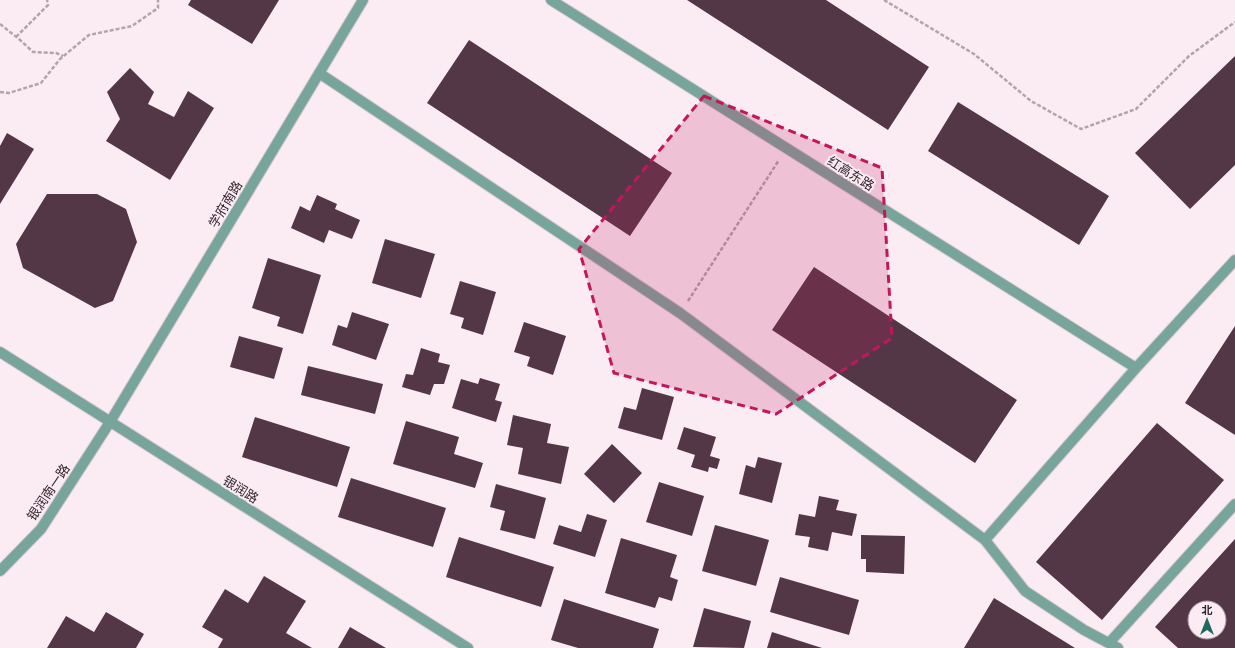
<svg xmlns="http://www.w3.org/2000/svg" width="1235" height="648" font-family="Cabin,'Noto Sans SC',sans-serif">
	<rect width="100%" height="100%" fill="#fbecf4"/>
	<!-- building -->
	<path fill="#543747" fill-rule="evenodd" d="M191,0H279L252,44L188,5Z
		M687,0H826L929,67L888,130Z
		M469,40L672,173L630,236L427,103Z
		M1235,56V165L1190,209L1135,153Z
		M130,68L154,92L148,104L174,117L188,91L214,108L170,180L106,141L120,119L107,92Z
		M958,102L1109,196L1079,245L928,151Z
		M7,133L34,149L0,204V146Z
		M47,194H97L126,209L137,242L113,301L95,308L23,268L16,244Z
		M317,195L337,204L335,209L360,220L352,239L329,230L324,243L291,228L300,206L310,211Z
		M385,239L435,254L421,298L372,283Z
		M268,258L321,275L303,334L277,326L280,317L252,308Z
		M814,267L1017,400L975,463L772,330Z
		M460,281L496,292L483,335L461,328L464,318L450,314Z
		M352,312L389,324L376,360L332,345L338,325L347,328Z
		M524,322L566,336L553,375L527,366L530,357L514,352Z
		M1235,326V435L1185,403Z
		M239,336L283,348L274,379L230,367Z
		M421,348L440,354L438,362L450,365L444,384H434L430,395L402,387L406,374L413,375Z
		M308,366L383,384L375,414L301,395Z
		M480,378L500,384L495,400L502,402L496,422L452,408L461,379L478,384Z
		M642,388L674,397L662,440L618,428L624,407L636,410Z
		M513,415L551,424L547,443L569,447L561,484L518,474L523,448L507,445Z
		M255,417L350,447L337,487L242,457Z
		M406,421L459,437L454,454L483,463L475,488L393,464Z
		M1157,423L1224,480L1102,620L1036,562Z
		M684,427L716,437L710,456L720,459L717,469L709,467L708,472L691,467L695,455L677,449Z
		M612,444L642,473L614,503L584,474Z
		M758,457L782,463L772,503L739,494L746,465L755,468Z
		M351,478L446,508L433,547L338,517Z
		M659,482L704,496L692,536L646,522Z
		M496,484L546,498L535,539L500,530L505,511L490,507Z
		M819,496L839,500L836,510L857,514L852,536L832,532L828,551L808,547L810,537L795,535L799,514L815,517Z
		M587,514L607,520L595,557L553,544L559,525L581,532Z
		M715,525L769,540L756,586L702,571Z
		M861,535L905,536L904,574L866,572V559H861Z
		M459,537L554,567L541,607L446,577Z
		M621,538L677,555L670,577L678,580L672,601L659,597L655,608L605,593Z
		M1235,539V648H1178L1155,627ZM1195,608H1219V632H1195Z
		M264,576L306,601L286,633L312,648H218L223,639L202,627L225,589L248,603Z
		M780,577L859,600L849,635L770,612Z
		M994,598L1075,648H964Z
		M564,599L659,629L653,648H578L551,640Z
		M704,608L751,621L744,648L693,647Z
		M106,612L144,634L136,648H47L66,616L94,632Z
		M350,627L386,648H338Z
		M772,632L822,648H767Z"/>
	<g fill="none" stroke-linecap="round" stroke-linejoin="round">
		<!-- street casing -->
		<g stroke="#d7c8d0" stroke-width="12">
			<path id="street" d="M551,0L1136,368
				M319,73L680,313L985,540L1025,591L1084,630L1118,648
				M0,352L468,648
				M985,540L1136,368L1235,260
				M0,571L41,529L110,422L363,0
				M1109,643L1235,504"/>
		</g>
		<!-- path -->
		<path stroke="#b3a4ac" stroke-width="2.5" stroke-dasharray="4 2" stroke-linecap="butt" d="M884,0L974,54L1031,101L1081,129L1136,109L1189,56L1235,22
			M0,24L19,39L33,52L56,53L63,56
			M16,37L48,5L47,0
			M0,92L9,93L41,83L60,59L89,35L132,26L158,8V0
			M688,301L779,160"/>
		<!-- street -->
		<use href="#street" stroke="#77a59b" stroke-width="10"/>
	</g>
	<!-- marked area -->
	<path fill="#c2185b" fill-opacity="0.2" stroke="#c2185b" stroke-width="3" stroke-dasharray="8 5" stroke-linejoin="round" d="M704,96L882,168L892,338L776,414L614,373L579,249Z"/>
	<g text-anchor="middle" stroke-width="4" stroke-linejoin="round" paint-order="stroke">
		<!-- street labels -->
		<g font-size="13" fill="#33252d" stroke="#fbecf4">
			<text transform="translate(851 173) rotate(32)" y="5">红高东路</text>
			<text transform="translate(225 204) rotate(-59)" y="5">学府南路</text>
			<text transform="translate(241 489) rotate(32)" y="5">银润路</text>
			<text transform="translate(48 492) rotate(-56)" y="5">银润南一路</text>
		</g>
	</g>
	<!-- north arrow -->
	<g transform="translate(1207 620)"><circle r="19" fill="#fbecf4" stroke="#ab9ca4"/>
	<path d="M0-3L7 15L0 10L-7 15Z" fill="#22685c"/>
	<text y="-6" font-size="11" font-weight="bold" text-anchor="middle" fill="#33252d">北</text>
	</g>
</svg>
